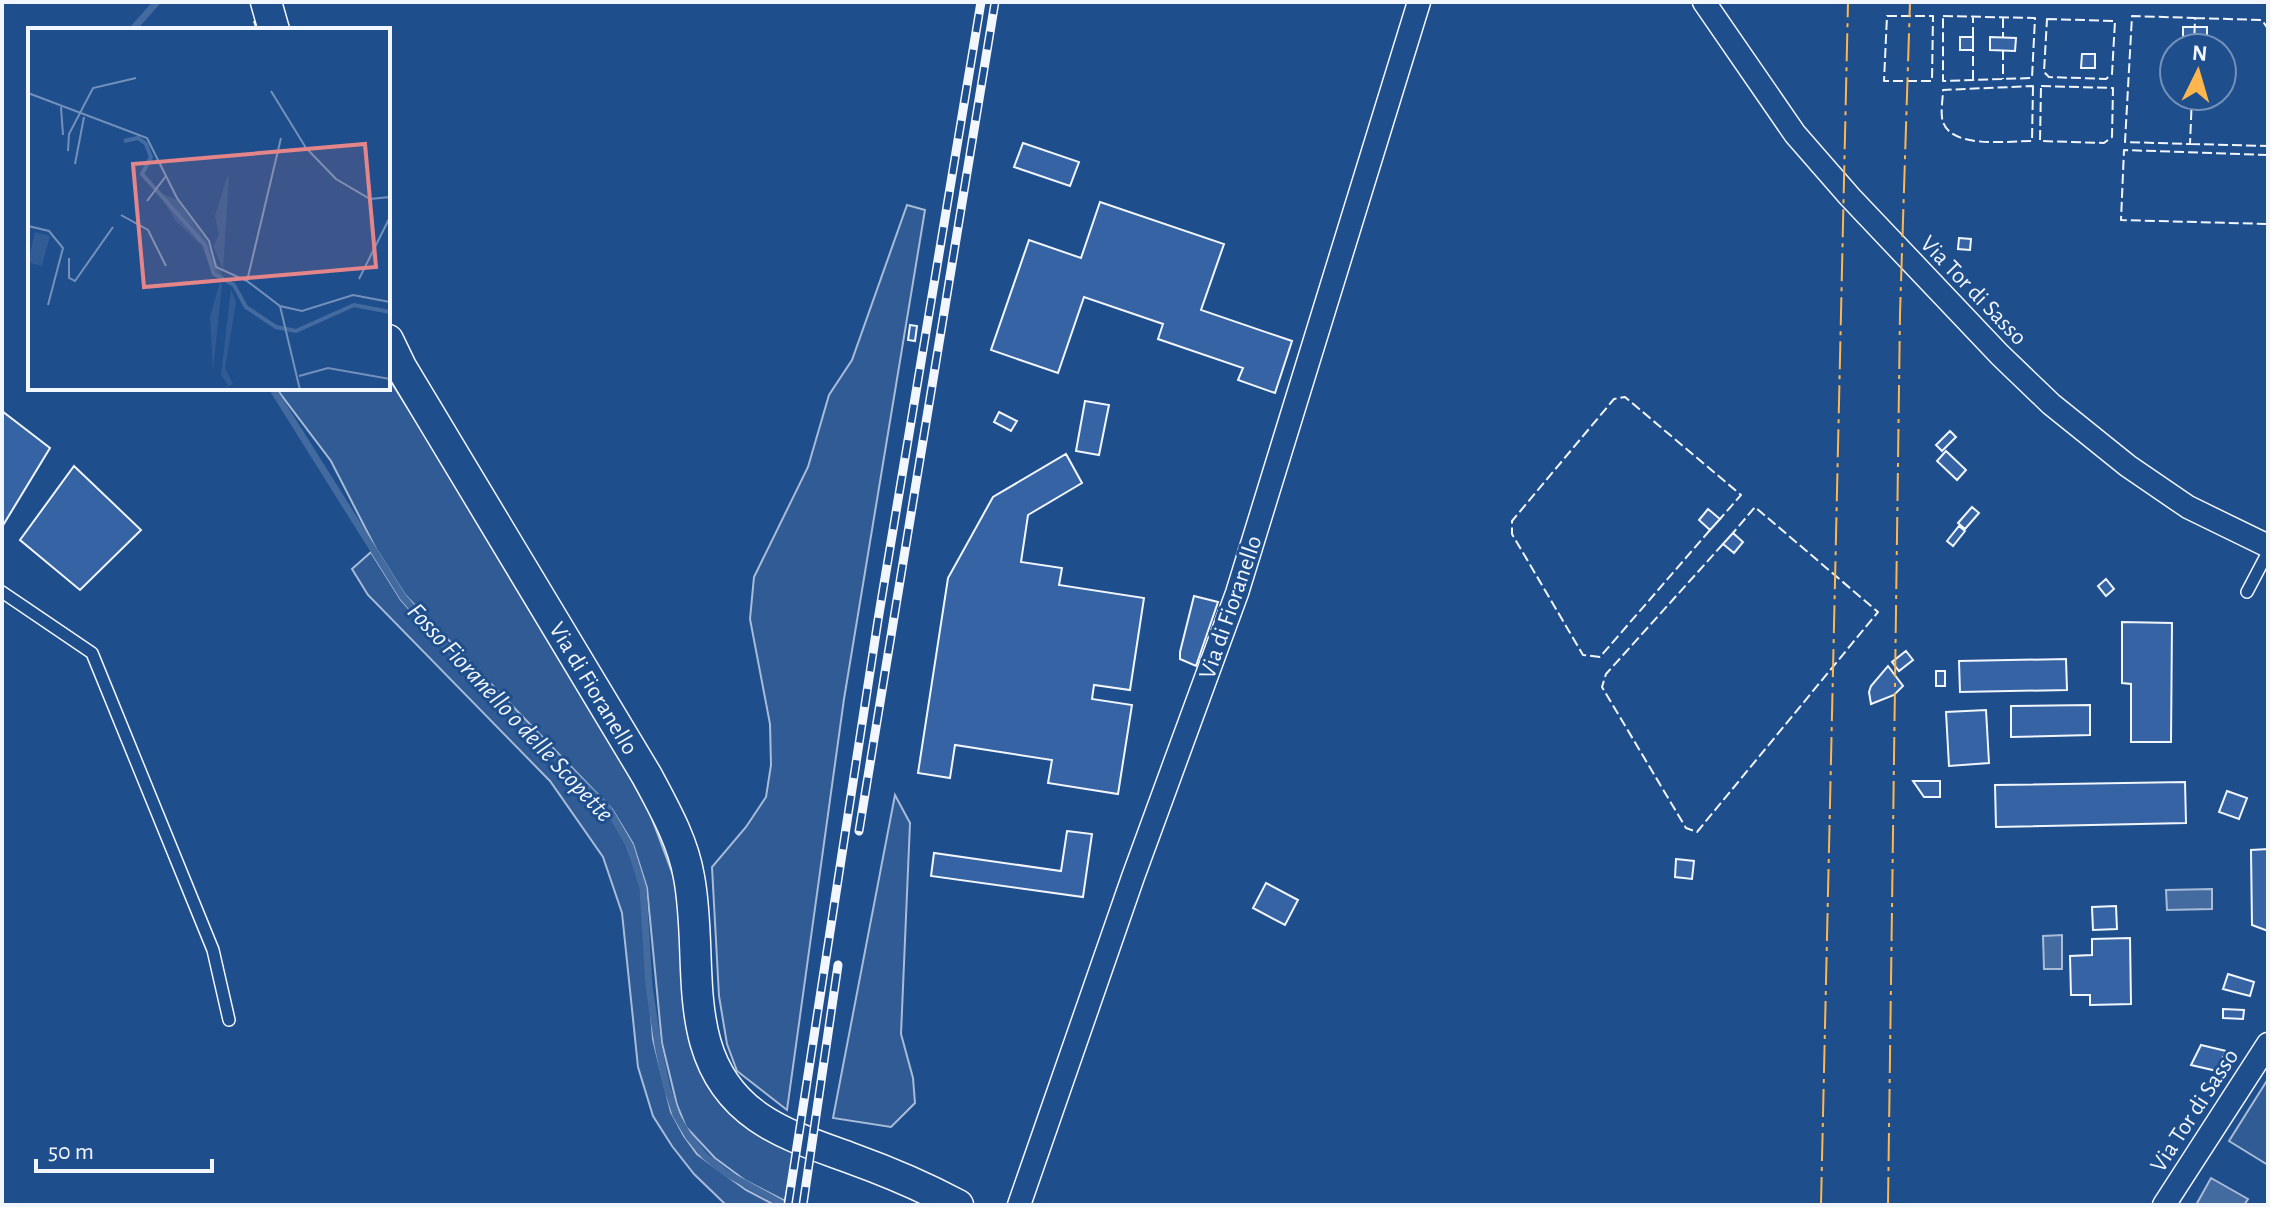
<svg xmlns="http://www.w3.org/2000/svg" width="2270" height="1207" font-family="'Alegreya Sans',sans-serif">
	<rect width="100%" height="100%" fill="#1f4e8c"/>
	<!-- built -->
	<path fill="#305b95" stroke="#a8bbd7" stroke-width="2" d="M907,205L925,210L844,699L787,1110L737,1071L727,1044L719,996L712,867L746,827L766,797L771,765L770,724L750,619L754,577L808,467L829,395L852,360Z
		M388,382L393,385L529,599L649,811L676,883L691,1037L795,1146L785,1201L746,1181L715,1158L686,1127L677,1105L662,1043L647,888L633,844L612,809L405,595L376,549L331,461L276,388H388Z
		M371,552L401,600L445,649L608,812L627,845L641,886L653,1039L671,1112L684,1136L697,1154L746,1190L775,1205H726L694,1174L672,1146L653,1116L638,1067L622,913L603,857L550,781L368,595L352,569Z
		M895,795L910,823L901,1034L913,1078L915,1103L891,1127L833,1118Z
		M2268,1079V1165L2229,1141Z"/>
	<!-- water -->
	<path fill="#446ba0" stroke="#a8bbd7" stroke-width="2" d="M2212,889V909L2167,910L2166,890Z
		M2062,935V969H2044L2043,936Z
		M2211,1178L2248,1199L2244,1205H2196Z"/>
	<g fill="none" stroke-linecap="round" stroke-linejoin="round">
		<!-- stream -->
		<path stroke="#446ba0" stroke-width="7" d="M132,30L157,2
			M272,388L403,597L450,651L609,810L630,846L643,888L649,986L658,1045L666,1084L676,1115L689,1137L705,1156L726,1173L784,1205"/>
	</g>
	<!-- building -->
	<path fill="#3563a3" stroke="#f2f6ff" stroke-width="2" d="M2183,27H2207V39H2183Z
		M1960,37H1973V50H1960Z
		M1990,37L2016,38L2015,51L1990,50Z
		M2082,54H2095V68H2081Z
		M1023,143L1079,162L1070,186L1014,167Z
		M1100,202L1224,244L1201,310L1292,341L1275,393L1238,380L1243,368L1158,339L1163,324L1084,297L1058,373L991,350L1029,240L1081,258Z
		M1959,238L1971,239L1970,250L1958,249Z
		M910,325L917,326L915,341L908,340Z
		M1085,401L1109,405L1099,455L1076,451Z
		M2,411L50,448L2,527Z
		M999,412L1017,421L1011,431L994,422Z
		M1950,431L1956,437L1942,451L1936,445Z
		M1946,451L1966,470L1957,480L1937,461Z
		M1066,454L1082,483L1028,515L1021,562L1062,568L1059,585L1144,598L1130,690L1094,685L1092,699L1132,705L1118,794L1048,783L1052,760L955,745L950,778L918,773L948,578L993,497Z
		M74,466L141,530L80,590L20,540Z
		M1972,507L1979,513L1965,529L1958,523Z
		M1708,509L1720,519L1710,530L1699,520Z
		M1959,526L1965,531L1953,546L1947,541Z
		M1733,533L1743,542L1734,553L1723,544Z
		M2106,579L2114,589L2106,596L2098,586Z
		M1194,596L1218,602L1196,666L1180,659V652Z
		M2122,622L2172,623L2171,742H2131V684L2122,683Z
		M1906,651L1913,660L1899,671L1892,662Z
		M2066,659L2067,690L1960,692L1959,661Z
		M1888,666L1903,686L1894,695L1871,704L1869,692L1871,686Z
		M1936,671H1945V686H1936Z
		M2090,705V735L2011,737V706Z
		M1986,710L1989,763L1949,766L1946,712Z
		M1913,781H1940V797H1924Z
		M2185,782L2186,823L1996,827L1995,785Z
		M2227,791L2247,798L2239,819L2219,812Z
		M1067,831L1092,834L1083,897L931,876L934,853L1061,871Z
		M2268,849V931L2252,925L2251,850Z
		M1676,859L1694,861L1692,879L1675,877Z
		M1266,883L1298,900L1285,925L1253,908Z
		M2116,906L2117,929L2093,930L2092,907Z
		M2130,938L2131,1004L2090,1005V995H2071L2070,956L2092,955V939Z
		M2228,974L2254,982L2250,996L2223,989Z
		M2223,1009L2244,1010L2243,1019L2223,1018Z
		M2201,1045L2226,1051L2217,1071L2191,1065Z"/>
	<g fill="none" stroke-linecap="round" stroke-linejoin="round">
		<!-- lane casing -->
		<g stroke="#f2f6ff" stroke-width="14">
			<path id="lane" d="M2,592L92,653L213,950L229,1020
				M2247,592L2268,552"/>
		</g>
		<!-- street casing -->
		<g stroke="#f2f6ff" stroke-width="25">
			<path id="street" d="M1704,2L1795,134L1850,197L2000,355L2051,404L2128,466L2188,507L2268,546
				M1019,1205L1133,877L1237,593L1419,2
				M2164,1205L2268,1044"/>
		</g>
		<!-- secondary casing -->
		<g stroke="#f2f6ff" stroke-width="33">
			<path id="secondary" d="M266,2L274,30
				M388,340L401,367L647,776C664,808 683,841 689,877C705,961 676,1060 758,1117C787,1137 821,1147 853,1159C889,1172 924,1187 958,1205"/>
		</g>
		<!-- lane -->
		<use href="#lane" stroke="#1f4e8c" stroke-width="11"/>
		<!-- street -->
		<use href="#street" stroke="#1f4e8c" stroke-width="22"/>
		<!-- secondary -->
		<use href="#secondary" stroke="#1f4e8c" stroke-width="30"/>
		<!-- rail casing -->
		<g stroke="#f2f6ff" stroke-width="9">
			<path id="rail" d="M859,831L995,2
				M788,1205L878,620L981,2
				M803,1205L838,965"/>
		</g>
		<!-- rail -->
		<use href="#rail" stroke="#1f4e8c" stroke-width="6" stroke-dasharray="18" stroke-linecap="butt"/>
		<!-- fence -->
		<path stroke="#f2f6ff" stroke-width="2" stroke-dasharray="10 4" stroke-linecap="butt" d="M1887,16H1933L1932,81H1884Z
			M1943,16L2035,18L2032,78L1943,81Z
			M2003,18V37
			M2195,18L2262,20L2268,29
			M2047,19L2115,21L2112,74L2106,79L2049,77L2044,72Z
			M254,21L257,30
			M1973,37V17
			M2003,50V79
			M1973,80V50
			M2033,86L2032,141C2008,141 1952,149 1943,122C1940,113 1943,99 1943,90Z
			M2041,86L2113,88L2112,137L2104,143L2040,141Z
			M2192,96L2190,144L2125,142L2132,16L2195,18L2194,48
			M2190,144L2268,146
			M2268,155L2124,150L2121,220L2268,224
			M1710,530L1600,657L1583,655L1512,534V521L1614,399L1625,397L1741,495L1720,519
			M1723,544L1606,674L1602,687L1686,828L1697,832L1878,612L1755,507L1733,533"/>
		<!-- power -->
		<path stroke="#ffb74d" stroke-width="2" stroke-dasharray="28 6 4 6" stroke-linecap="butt" d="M1821,1205L1848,2
			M1888,1205L1900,314L1910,2"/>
	</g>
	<g text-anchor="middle" stroke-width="6" stroke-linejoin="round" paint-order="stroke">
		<!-- street labels -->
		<g font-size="24" fill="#f2f6ff" stroke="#1f4e8c">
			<text transform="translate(1974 290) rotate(46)" y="8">Via Tor di Sasso</text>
			<text transform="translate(1230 607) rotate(-71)" y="8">Via di Fioranello</text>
			<text transform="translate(594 688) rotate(59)" y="8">Via di Fioranello</text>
			<text transform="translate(2194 1110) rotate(-57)" y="8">Via Tor di Sasso</text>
		</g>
		<!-- water labels -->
		<g font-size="26" font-style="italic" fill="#f2f6ff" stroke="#1f4e8c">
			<text transform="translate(511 712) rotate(47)" y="9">Fosso Fioranello o delle Scopette</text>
		</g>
	</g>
	<!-- overview -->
	<g transform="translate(28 28)">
		<rect width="362" height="362" fill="#1f4e8c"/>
		<path d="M199,149H201L195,242L185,218L191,207L187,188ZM130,164L149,172L179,213L196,251L184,247L174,218L148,193ZM7,204L22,208L14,238L0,234ZM192,254L194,257L185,342L182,289ZM203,260L208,275L197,340L205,356L194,362L200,357L193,347Z" fill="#305b95"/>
		<path fill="none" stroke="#446ba0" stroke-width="4" d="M96,113L110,110L118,116L123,129L114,146L177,217L186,246L206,257L218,279L248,299L268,303L326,277L362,284"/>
		<path fill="none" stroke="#7391ba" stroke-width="2" d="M243,63L278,120L308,151L342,171L362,169M0,65L119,110L149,170L181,213L188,239L219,253L252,278L274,283L325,267L362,274M33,79L35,107M40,123L41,106L65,60L108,50M47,136L56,89M119,173L138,148M93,187L120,202L138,238M0,198L21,203L35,220L20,277M41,230V250L47,253L85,199M331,251L362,189M219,253L253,110M252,278L272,362M271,348L300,340L362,351"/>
		<path fill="#e38589" fill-opacity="0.15" stroke="#e38589" stroke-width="4" d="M337,116L348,239L116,259L105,136Z"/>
		<rect width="362" height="362" fill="none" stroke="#f2f6ff" stroke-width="4"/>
	</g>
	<!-- border -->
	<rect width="2270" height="1207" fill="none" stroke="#f2f6ff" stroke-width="8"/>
	<!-- north arrow -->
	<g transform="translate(2198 72) rotate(5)"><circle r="38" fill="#1f4e8c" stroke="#7391ba" stroke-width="2"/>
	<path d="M0-6L14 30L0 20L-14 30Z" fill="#ffb74d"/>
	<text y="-12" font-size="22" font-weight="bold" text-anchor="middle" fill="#f2f6ff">N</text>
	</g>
	<!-- scale -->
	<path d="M36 1159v12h176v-12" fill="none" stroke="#f2f6ff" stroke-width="4"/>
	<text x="48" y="1159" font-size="24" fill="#f2f6ff" stroke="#1f4e8c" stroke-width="6" paint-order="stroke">50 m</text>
</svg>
